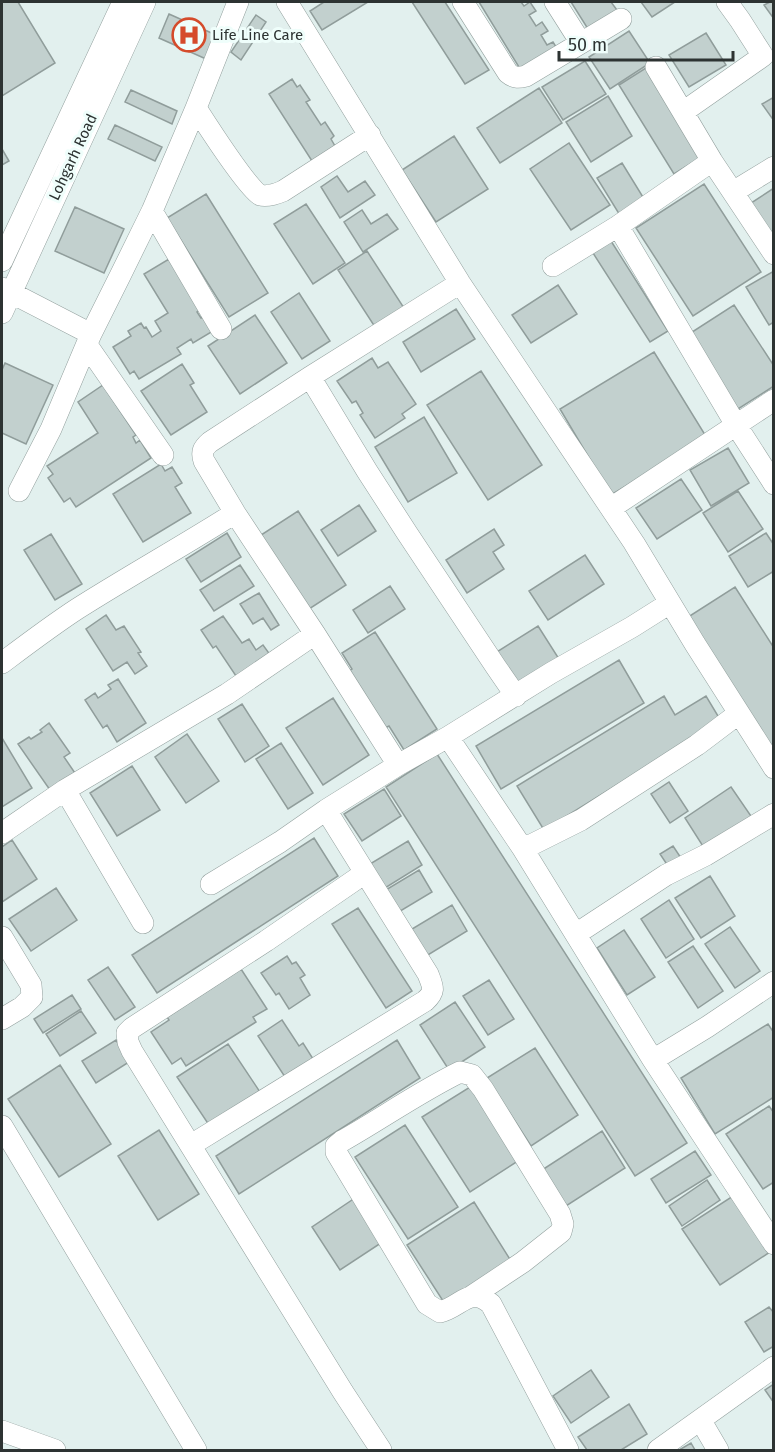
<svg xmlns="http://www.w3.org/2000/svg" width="775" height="1452" font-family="'Fira Sans',sans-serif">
	<rect width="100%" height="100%" fill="#e2f0ee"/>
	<!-- building -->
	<path fill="#c2d0ce" stroke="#909d9b" stroke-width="1.5" d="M2,2H18L55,63L2,96Z
		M324,2H368L322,30L310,11Z
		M412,2H445L489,70L465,84Z
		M479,2H521L524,6L530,2L536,11L529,15L536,26L542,22L548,31L541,35L547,45L553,42L558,50L522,72Z
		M571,2H611L617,10L588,29Z
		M641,2H675L652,17Z
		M770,2H774V19L764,5Z
		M169,14L216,35L206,59L159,38Z
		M256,15L266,22L241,60L231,52Z
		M629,31L650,63L610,89L589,57Z
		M706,33L726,65L689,87L669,55Z
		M585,61L606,94L563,120L542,87Z
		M649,66L705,155L674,174L619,85Z
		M292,79L297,87L300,85L310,100L306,102L321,125L325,122L334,136L331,139L335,146L312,161L269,94Z
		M539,88L562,123L500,163L477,128Z
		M131,90L177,111L172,124L125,102Z
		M608,96L632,136L591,162L566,122Z
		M774,97V121L762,104Z
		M115,125L162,147L155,161L108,139Z
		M454,136L488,189L436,222L402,170Z
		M569,143L610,205L571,230L530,169Z
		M2,149L9,161L2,165Z
		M622,163L646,202L621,217L597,178Z
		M337,176L348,192L365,181L375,195L340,218L321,187Z
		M704,184L761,272L693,316L636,228Z
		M774,188V231L767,235L748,205Z
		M206,194L268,293L229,317L167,218Z
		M306,204L345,263L313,284L274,224Z
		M75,207L124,229L104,273L55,251Z
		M362,210L371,224L387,214L398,229L363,252L344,222Z
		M611,241L668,331L650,342L593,253Z
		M367,251L404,308L375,327L338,270Z
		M169,259L200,310L197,312L201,318L204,317L213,331L193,343L191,339L177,348L181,354L139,379L134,371L130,374L113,347L131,336L128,331L141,323L144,328L146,327L152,337L161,331L155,321L168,313L144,274Z
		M774,271V322L769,325L746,287Z
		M558,285L577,314L531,343L512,315Z
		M299,293L330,341L302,359L271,312Z
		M734,305L774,366V386L738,409L689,334Z
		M456,309L475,339L421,372L403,342Z
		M255,315L287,363L240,394L208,346Z
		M654,352L707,438L611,495L560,409Z
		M372,358L378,368L388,362L416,404L402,414L405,418L375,438L360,415L363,413L356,401L352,403L337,381Z
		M5,363L53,385L26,444L2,433V370Z
		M182,364L194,383L190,385L207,412L171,435L141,391Z
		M481,371L542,465L488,500L427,405Z
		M103,385L136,435L133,437L136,443L140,440L151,458L76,507L70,498L64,502L48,478L53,474L47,466L98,433L78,402Z
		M424,417L457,473L408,502L375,447Z
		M728,448L749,483L711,506L690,470Z
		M161,464L165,471L172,467L182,483L175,487L191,513L143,542L113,494Z
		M681,479L702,510L657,539L636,508Z
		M738,491L763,529L728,552L703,513Z
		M359,505L376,531L338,556L321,530Z
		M298,511L346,585L306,611L258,537Z
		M494,529L504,545L493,552L504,569L467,593L446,560Z
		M227,533L241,557L201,582L186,559Z
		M766,533L774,545V571L748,587L729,556Z
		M51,534L82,584L55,600L24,550Z
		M585,555L604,584L548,620L529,591Z
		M240,565L254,586L214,611L200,590Z
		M390,586L405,609L368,633L353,610Z
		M735,587L774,648V743L767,748L685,619Z
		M259,593L279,625L271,630L263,618L253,624L240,604Z
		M106,615L116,630L124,626L141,652L138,653L147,666L135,674L127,662L113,671L86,629Z
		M223,616L242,643L249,639L256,650L263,645L271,656L238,679L216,646L213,648L201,630Z
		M538,626L559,659L513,688L492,655Z
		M375,632L437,729L404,750L389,726L385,728L349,671L352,669L342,653Z
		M619,660L644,703L501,789L476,746Z
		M118,679L146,723L117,742L107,725L103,728L85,700L95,693L98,698L111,689L108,685Z
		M664,696L675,715L706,696L721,721L544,830L517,786Z
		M333,698L369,755L323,785L286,728Z
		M242,704L269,746L245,762L218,719Z
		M49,723L70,753L64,757L75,773L50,790L18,744L29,737L31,739L42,732L40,730Z
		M187,734L219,781L186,803L155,757Z
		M2,738L32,788L2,807Z
		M281,743L313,793L288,809L256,759Z
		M437,754L687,1143L635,1176L386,787Z
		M132,766L160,810L117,836L90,793Z
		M669,782L688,811L670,823L651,794Z
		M731,787L753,819L706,851L685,818Z
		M384,789L401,816L362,841L344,814Z
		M314,838L338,876L157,993L132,955Z
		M12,840L37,879L2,902V847Z
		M408,841L422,865L385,888L370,864Z
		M673,846L683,861L670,869L660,854Z
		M419,870L432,892L392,916L379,894Z
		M710,876L735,916L701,938L675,898Z
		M56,888L77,920L31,951L9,919Z
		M669,900L694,939L666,958L641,919Z
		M452,905L467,931L423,958L407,932Z
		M358,908L412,991L386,1008L332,924Z
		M730,927L760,971L735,988L705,944Z
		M624,930L655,977L627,995L597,948Z
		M693,946L723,991L698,1008L668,962Z
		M287,956L292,964L296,962L305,975L300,978L310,995L289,1009L279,993L276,995L261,973Z
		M108,967L135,1007L115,1020L88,980Z
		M241,969L267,1009L253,1017L256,1022L186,1066L181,1058L172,1064L151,1032L169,1020L167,1017Z
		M489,980L514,1019L488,1035L463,996Z
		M72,995L81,1009L43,1033L34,1019Z
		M455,1002L485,1047L449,1070L420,1025Z
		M81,1011L96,1033L60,1056L46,1034Z
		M282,1020L299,1046L303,1043L315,1062L287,1080L258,1036Z
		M768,1024L774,1033V1097L715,1134L681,1078Z
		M116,1040L129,1062L96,1083L82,1061Z
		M397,1040L420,1078L239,1194L216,1156Z
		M228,1044L260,1092L209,1125L177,1077Z
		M535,1048L578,1115L531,1146L487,1078Z
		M60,1065L111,1144L59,1177L8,1099Z
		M470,1087L518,1161L470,1192L422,1117Z
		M769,1106L774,1113V1182L763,1189L726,1134Z
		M405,1125L458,1207L408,1239L355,1157Z
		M159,1130L199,1194L158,1220L118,1156Z
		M602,1131L625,1168L566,1206L542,1170Z
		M695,1151L711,1175L666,1203L651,1179Z
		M707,1180L720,1200L682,1226L669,1206Z
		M733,1196L770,1252L720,1285L682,1229Z
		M355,1198L384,1241L340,1270L312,1227Z
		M474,1202L511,1261L445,1304L407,1245Z
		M769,1307L774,1313V1346L764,1352L745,1322Z
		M591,1370L609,1397L571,1423L553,1396Z
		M774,1384V1403L765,1390Z
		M629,1404L647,1434L621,1450H587L578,1437Z
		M691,1443L695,1450H679Z"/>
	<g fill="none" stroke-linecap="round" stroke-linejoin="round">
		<!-- minor casing -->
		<g stroke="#93a09e" stroke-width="22">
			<path id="minor" d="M287,2L460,283L634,543L695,644L774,768
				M463,2L508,73C514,78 518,78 526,76L621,19
				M555,2L581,43
				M656,67L712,161L774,254
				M196,108C205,122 249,191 260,195C267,197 276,194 283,191L370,135
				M683,112L763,56L740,20L727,2
				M733,192L774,167
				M152,211L221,329
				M618,226L736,425L774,484
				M2,261L123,2
				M553,266L618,226L712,161
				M2,288L91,334
				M2,313L145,2
				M87,345L163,455
				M310,377L367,471L407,533L496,667L516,696
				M19,491L51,429L91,334L120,276L152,211L196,108L238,2
				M611,508L774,400
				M2,663C26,645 51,626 77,609C129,576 183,546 235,513
				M448,737L551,673L632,627L670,603
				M398,765L315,634L235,513L204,461C201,452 203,448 210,442L310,377L460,283
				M65,790L143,923
				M2,833L65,790L227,694L315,634
				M523,849L581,820L697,745L738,714
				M365,873L266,941L132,1028L127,1033L128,1042L132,1051L343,1392L381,1450
				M211,884L280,842L326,810
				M576,934L666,875L706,855L774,814
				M2,937L31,985L32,997L22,1007L2,1019
				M653,1060L707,1027L774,982
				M2,1126L196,1450
				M191,1145L425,1001C436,991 433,987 428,974L326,810L398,765L448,737L523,849L653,1060L774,1244
				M472,1296L523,1262L561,1232L563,1224L560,1214L483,1089L472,1075L460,1072C419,1092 381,1119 342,1141L336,1146V1152L427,1304L440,1312C461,1307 470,1285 491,1304L568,1450
				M701,1421L718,1450
				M2,1431L55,1450
				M658,1450L774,1367"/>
		</g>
		<!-- minor -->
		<use href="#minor" stroke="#fff" stroke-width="21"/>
	</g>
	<!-- icons -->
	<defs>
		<g id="hospital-ring" transform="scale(1.725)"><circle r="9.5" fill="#effefb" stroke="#d54b2b" stroke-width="1.5"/><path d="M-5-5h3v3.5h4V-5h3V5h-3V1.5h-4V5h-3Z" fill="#d54b2b"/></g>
	</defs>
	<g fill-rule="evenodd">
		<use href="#hospital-ring" x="189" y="35"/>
	</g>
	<g text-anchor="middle" stroke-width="6" stroke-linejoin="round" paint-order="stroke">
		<!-- poi labels -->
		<g font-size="15" fill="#2d3332" stroke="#effefb" text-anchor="start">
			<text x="212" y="40">Life Line Care</text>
		</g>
		<!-- street labels -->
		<g font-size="15" fill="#2d3332" stroke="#effefb">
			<text transform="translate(73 157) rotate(-65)" y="5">Lohgarh Road</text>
		</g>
	</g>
	<!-- border -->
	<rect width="775" height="1452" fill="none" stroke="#2d3332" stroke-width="6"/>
	<!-- scale -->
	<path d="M559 51v9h174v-9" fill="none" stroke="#2d3332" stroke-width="3"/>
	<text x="568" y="51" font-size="18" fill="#2d3332" stroke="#effefb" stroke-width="4.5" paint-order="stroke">50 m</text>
</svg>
